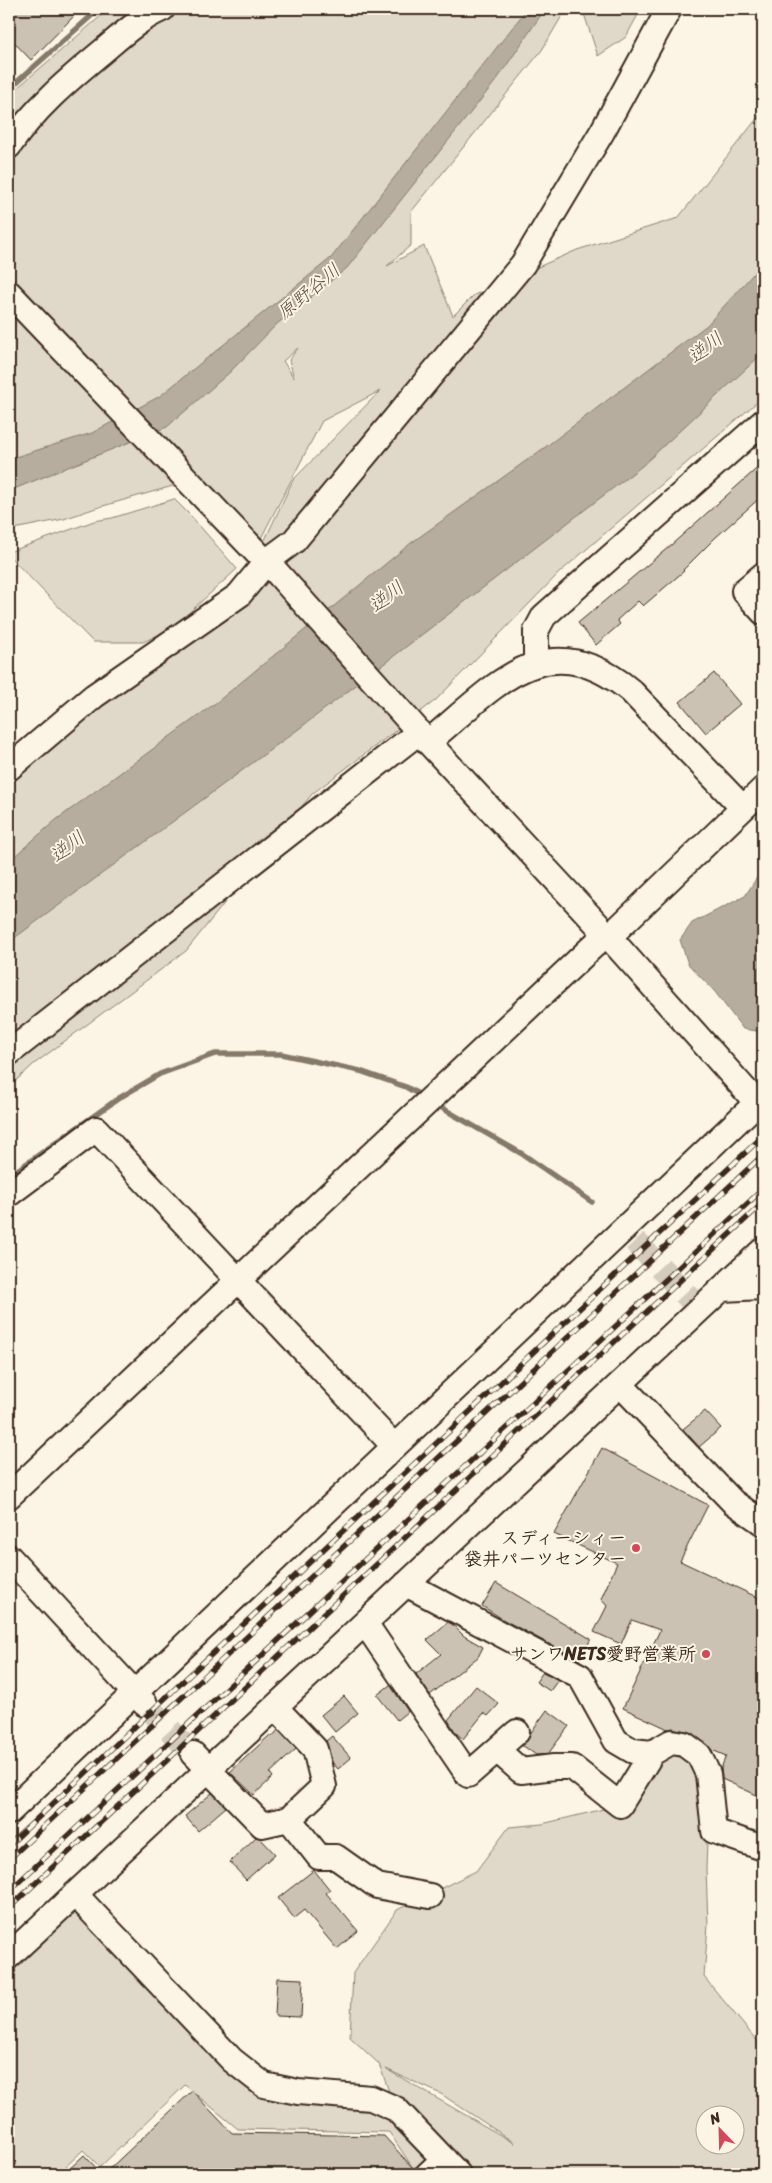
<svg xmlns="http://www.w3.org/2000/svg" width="772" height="2183" font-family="Sriracha,'Klee One',sans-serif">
	<rect width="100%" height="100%" fill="#fcf5e5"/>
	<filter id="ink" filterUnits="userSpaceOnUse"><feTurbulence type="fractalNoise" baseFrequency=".02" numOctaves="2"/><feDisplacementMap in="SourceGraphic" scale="10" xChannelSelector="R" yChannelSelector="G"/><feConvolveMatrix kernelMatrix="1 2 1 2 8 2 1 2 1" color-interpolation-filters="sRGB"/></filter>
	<g filter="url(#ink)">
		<!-- green -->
		<path fill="#e0d8c8" stroke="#8e8173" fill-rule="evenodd" d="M109,9H566L542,50L411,212V245L387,266L424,246L453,316L474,295L577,250L678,218L763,111V397L559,573L436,700L312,794L186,951L34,1064L9,1087V758L239,595L293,480L380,391L322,421L259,542L173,486L96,508L64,519L9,530V95ZM298,348L289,360L294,378L283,361Z
			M587,9H641L626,37L598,56L584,14Z
			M174,499L191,516L237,569L171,629L143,642H93L9,556V552L94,521L112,518Z
			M659,1749L692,1750L709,1788L706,1868L708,1925L704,1977L763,2048V2174H445L432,2157L413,2168L389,2132L238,2129L185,2085L100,2167L83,2150L58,2174H9V1956L79,1898L273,2087L395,2108L379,2064L350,2037L353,1973L397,1910L476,1871L509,1827L542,1824L620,1805ZM386,2069L441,2094L515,2143H514ZM704,2116H734V2146H704Z"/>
		<!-- water -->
		<path fill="#b7ad9e" stroke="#85796b" d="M527,9H545L498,78L347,268L277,324L230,372L167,427L9,491V459L92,433L160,396L331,258Z
			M763,263V353L642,466L300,728L9,942V861L56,820L217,702L411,543L544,448L707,325Z
			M763,868V1032L743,1029L715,992L688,964L680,940L692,923L745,896Z"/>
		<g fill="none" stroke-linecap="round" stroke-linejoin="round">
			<!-- stream -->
			<path stroke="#85796b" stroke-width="5.5" d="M9,89L99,9
				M435,1104L524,1155L592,1202
				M9,1176L119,1098L160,1074L215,1054H281L360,1071L406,1087L425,1098"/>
		</g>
		<!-- building -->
		<path fill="#ccc2b3" stroke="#3b2a1e" d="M9,9H66L74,16L31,60L9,37Z
			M763,463V495L715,538L683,570L684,571L643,606L638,601L617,620L620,624L596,645L578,623L670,546Z
			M714,673L740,704L706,733L680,702Z
			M705,1411L721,1428L699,1447L683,1429Z
			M602,1448L708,1505L680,1561L763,1600V1798L722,1779L721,1768L726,1756L712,1750L692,1733L673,1728L668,1729L623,1708L660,1630L632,1620L621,1644L594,1632L607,1606L601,1599L617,1563L554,1534Z
			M496,1583L591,1639L579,1660L504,1620L482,1606Z
			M448,1622L453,1625L464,1636L483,1647L478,1657L430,1695L416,1674L441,1654L427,1640Z
			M543,1672L558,1680L550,1691L536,1682Z
			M390,1685L408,1711L397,1720L377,1695Z
			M476,1686L499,1704L488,1716L484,1713L463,1739L456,1733L448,1720Z
			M344,1696L358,1713L335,1732L321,1715Z
			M547,1710L569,1726L548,1754L536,1755L522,1745Z
			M278,1730L296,1749L270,1773L273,1777L254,1795L230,1772L270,1735L272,1737Z
			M332,1736L351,1758L338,1769L332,1762L326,1741Z
			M212,1793L226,1807L198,1831L185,1816Z
			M256,1837L260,1838L275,1854L246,1880L230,1862Z
			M314,1870L330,1890L326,1893L358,1931L337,1949L304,1910L294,1918L278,1898Z
			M277,1978L303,1979L301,2017L275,2016Z
			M192,2091L232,2133L384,2136L413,2168L406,2174H104Z
			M84,2155L102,2174H64Z"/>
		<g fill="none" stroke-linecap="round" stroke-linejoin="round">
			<!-- minor-tunnel -->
			<path stroke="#d5ccbd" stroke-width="24" stroke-dasharray="24 12" stroke-linecap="butt" d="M635,1241L690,1299
				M145,1704L193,1754"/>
			<!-- minor casing -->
			<g stroke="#3b2a1e" stroke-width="28">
				<path id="minor" d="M9,146C34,109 68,80 103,51C122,35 139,19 162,9
					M9,293L258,554L272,567L428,742L609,937L757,1103
					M763,575L744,591L763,612
					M536,663V631L544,616L763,422
					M428,742C495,687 545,621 631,691L743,808
					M9,768L94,696L239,595L267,561L294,541L523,264L602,132L669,9
					M609,937L763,789
					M9,1053L419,732
					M9,1194L96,1129L394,1446
					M722,1289L763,1287
					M620,1384L733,1502L763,1523
					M9,1496L606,934
					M9,1557L145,1704
					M406,1584L580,1676L616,1741L633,1751L652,1753L671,1742L684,1744L699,1755L708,1774L714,1831L763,1848
					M365,1623L468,1775L517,1732
					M497,1750L521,1771L554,1767H572L620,1805L652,1753
					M193,1754L262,1825L289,1819L324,1786L315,1749L275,1707
					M9,1812L763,1097
					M289,1819L319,1857H336L377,1886L430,1896
					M75,1894L232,2060L264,2085L298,2092L371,2098L396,2109L458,2174
					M9,1956L763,1250
					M428,2174L444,2159"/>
			</g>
			<!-- minor -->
			<use href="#minor" stroke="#fcf5e5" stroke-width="24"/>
			<!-- rail casing -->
			<g stroke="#3b2a1e" stroke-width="5.5">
				<path id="rail" d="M9,1845L763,1136
					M9,1859L763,1155
					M9,1891L763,1189
					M9,1908L763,1203"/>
			</g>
			<!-- rail -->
			<use href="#rail" stroke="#fcf5e5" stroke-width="4" stroke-dasharray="11" stroke-linecap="butt"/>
		</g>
	</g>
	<!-- markers -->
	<g fill="#d1495b" stroke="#fcf5e5" stroke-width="2">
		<circle cx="636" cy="1548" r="5"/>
		<circle cx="706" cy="1654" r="5"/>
	</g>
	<g text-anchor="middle" stroke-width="4" stroke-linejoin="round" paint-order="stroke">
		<!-- poi labels -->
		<g font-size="18" font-weight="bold" fill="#3b2a1e" stroke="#fcf5e5" text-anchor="end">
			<text x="626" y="1544">スディーシィー<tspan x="626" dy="21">袋井パーツセンター</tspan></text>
			<text x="696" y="1660">サンワNETS愛野営業所</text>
		</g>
		<!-- water labels -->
		<g font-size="19" font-style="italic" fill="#605144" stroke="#fcf5e5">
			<text transform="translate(308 291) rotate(-40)" y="7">原野谷川</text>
			<text transform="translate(705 347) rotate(-38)" y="7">逆川</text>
			<text transform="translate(386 596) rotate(-38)" y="7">逆川</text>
			<text transform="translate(67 846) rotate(-38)" y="7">逆川</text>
		</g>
	</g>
	<!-- margin -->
	<rect width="772" height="2183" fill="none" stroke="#fcf5e5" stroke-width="30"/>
	<rect x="15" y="15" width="742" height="2153" fill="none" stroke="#3b2a1e" stroke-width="2" filter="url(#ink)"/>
	<!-- north arrow -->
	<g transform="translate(720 2130) rotate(337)"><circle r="24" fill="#fcf5e5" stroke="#afa495"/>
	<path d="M0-4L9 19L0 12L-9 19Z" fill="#d1495b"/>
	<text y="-8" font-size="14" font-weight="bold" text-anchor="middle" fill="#3b2a1e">N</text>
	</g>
</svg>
